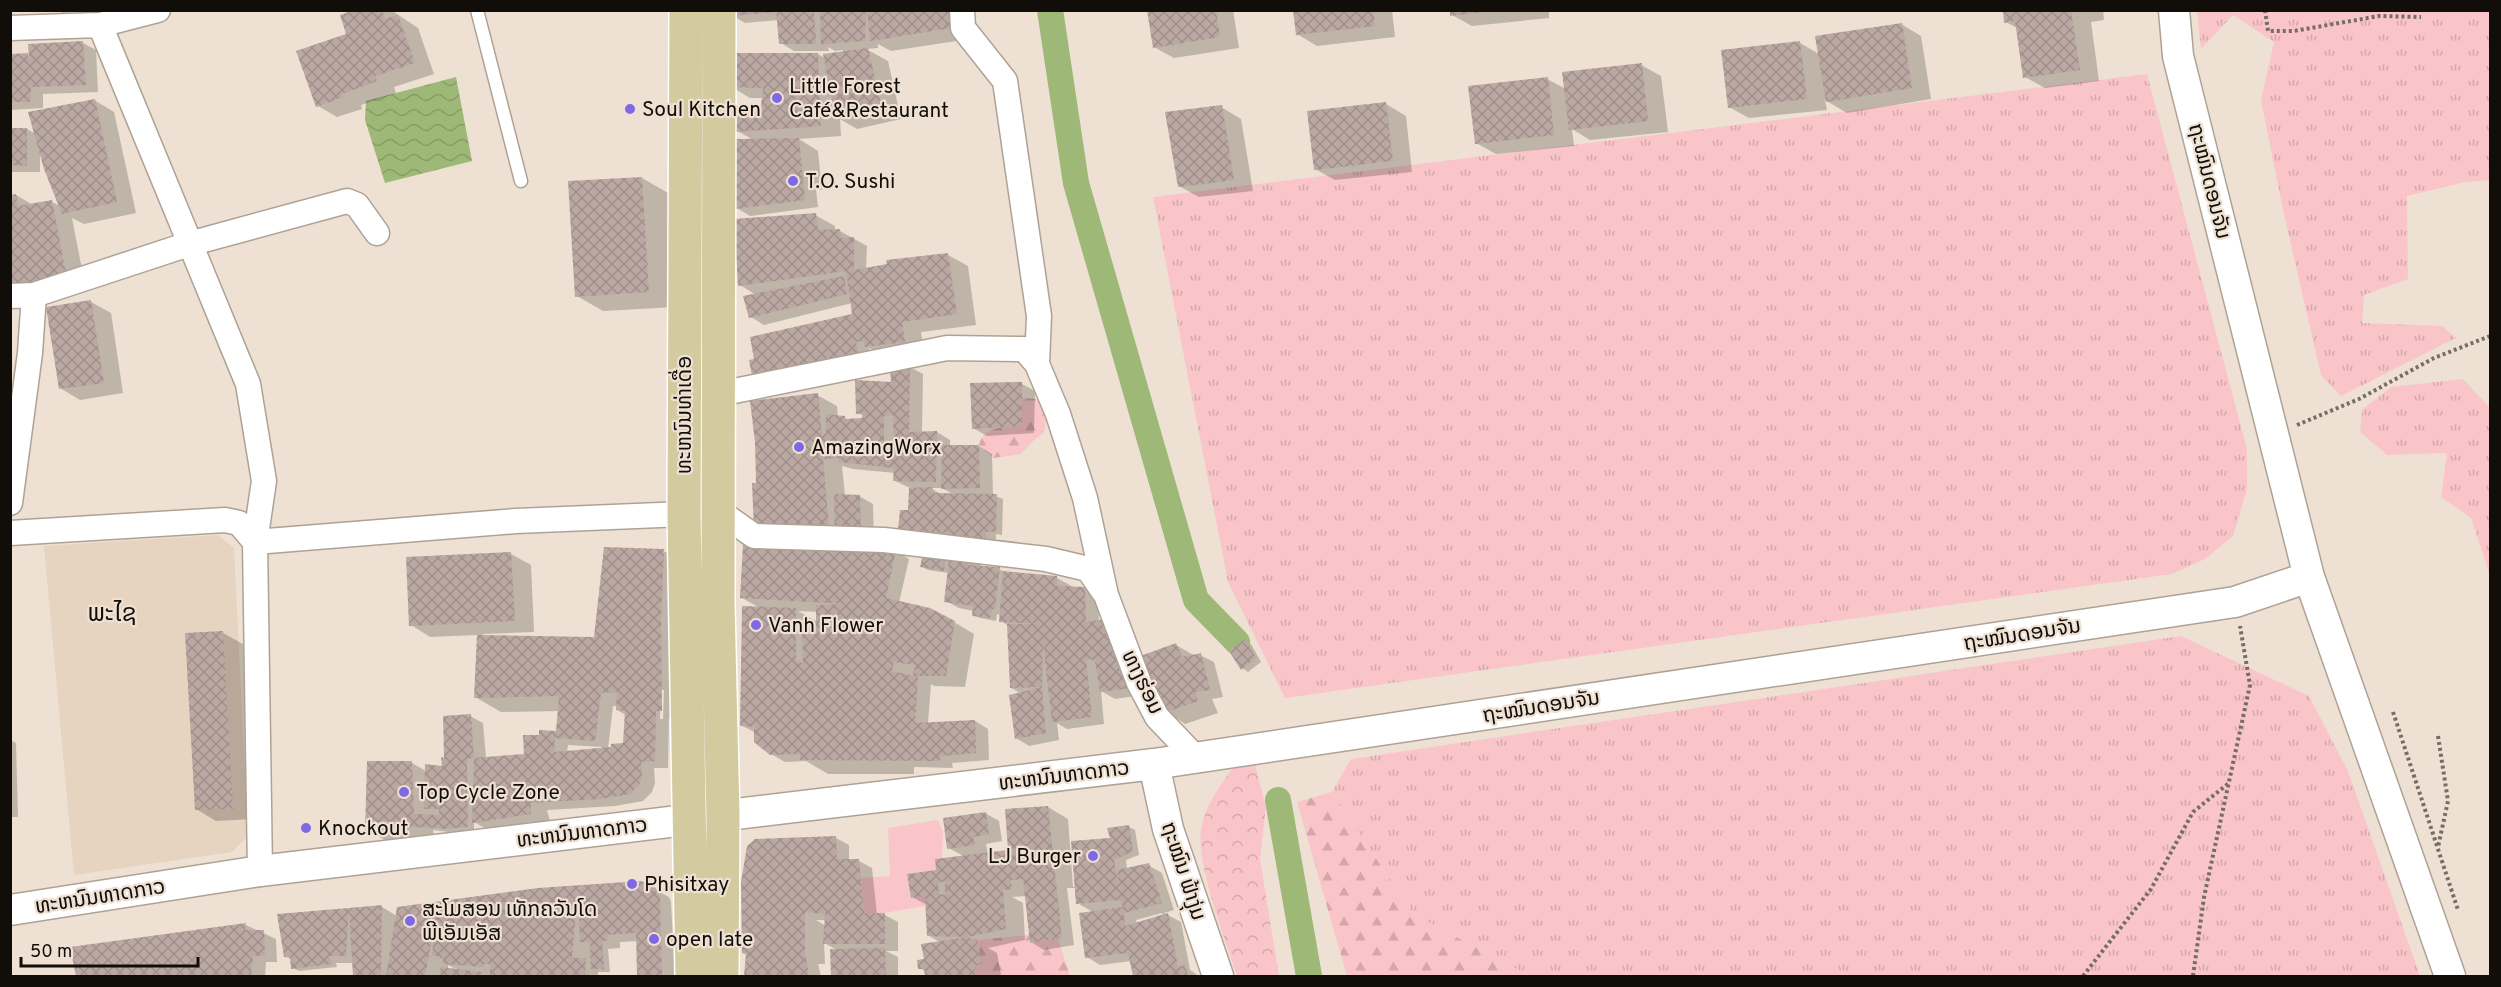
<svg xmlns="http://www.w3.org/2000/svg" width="2501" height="987" font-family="Overpass,'Noto Sans Lao',sans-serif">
	<defs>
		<pattern id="grass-tufts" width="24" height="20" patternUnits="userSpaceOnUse" patternTransform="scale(1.5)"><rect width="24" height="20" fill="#f9c5c9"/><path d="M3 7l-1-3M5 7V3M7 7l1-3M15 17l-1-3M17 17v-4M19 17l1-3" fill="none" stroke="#d4a8ab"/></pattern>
		<pattern id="forest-firs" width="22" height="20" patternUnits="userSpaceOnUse" patternTransform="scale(1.5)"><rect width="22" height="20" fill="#f9c5c9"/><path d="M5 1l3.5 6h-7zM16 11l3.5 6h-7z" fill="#d4a8ab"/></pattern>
		<pattern id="park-crowns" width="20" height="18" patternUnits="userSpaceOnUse" patternTransform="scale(1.5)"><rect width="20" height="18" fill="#f9c5c9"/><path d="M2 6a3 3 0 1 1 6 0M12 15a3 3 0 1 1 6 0" fill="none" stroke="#d4a8ab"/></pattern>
		<pattern id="water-waves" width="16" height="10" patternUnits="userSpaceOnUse" patternTransform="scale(1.5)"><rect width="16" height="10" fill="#9eb877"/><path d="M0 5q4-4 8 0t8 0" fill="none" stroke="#879d65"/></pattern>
		<pattern id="building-cross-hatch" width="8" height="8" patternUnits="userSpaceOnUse" patternTransform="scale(1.5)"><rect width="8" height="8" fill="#bba8a2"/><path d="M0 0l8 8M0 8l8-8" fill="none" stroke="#a08f8a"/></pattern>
	</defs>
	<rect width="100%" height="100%" fill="#eee1d3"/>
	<!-- built -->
	<path fill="#e6d3c0" d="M218,535L234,548L248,836L232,852L74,875L44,546Z"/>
	<!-- grass -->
	<path fill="url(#grass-tufts)" d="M2197,11H2490V180L2465,182L2407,196L2408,279L2364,295L2362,323L2442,326L2456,338L2341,396L2321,375L2283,210L2261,100L2274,42L2233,15L2201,49Z
		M2147,74L2247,449V489L2233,536L2205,559L2172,574L1285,698L1228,582L1153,197Z
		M2463,379L2490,408V575L2471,518L2441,497L2447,453L2387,455L2360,432L2362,410L2391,387Z
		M2181,636L2309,696L2348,771L2420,976H1530L1413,914L1332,792L1351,759Z"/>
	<!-- forest -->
	<path fill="url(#forest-firs)" d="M1022,398L1037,399L1047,414L1044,433L1033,441L1021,454L993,458L979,445C984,425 1005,427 1021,426Z
		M1332,792L1413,914L1530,976H1347L1297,802Z
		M1029,935L1030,943L1058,939L1070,976H976L974,966L982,964L977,940Z"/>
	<!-- park -->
	<path fill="url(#park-crowns)" d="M1235,765H1255L1266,807L1260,859L1279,976H1237C1226,941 1196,865 1201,830C1205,805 1221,784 1235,765Z"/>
	<!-- garden -->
	<path fill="#f9c5c9" d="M938,820L943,832L942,858L935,859L936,870L907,874L911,898L925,896V906L885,913H864L861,878L890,876L888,828Z"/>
	<!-- water -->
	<path fill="url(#water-waves)" d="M456,77L472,161L385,183L365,120L366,101Z"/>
	<!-- shadow -->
	<path fill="#0003" fill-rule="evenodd" d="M59,10H80L63,13Z
		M359,10H391L418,28L434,74L394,87L396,93L361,105L362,109L337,117L318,106Z
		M732,10H970L976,38L891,51L878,44V48L866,49L888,61L901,119L857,129L840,119L841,136L799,139L818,151L822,190H816L818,207L750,216L737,208L754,140L737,131L763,108L764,98H750L730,86L733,54H818L825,58L843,53V50L835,51L828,47L829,51H794L781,43L778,20L745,23L732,15Z
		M1148,10H1233L1239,48L1174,58L1154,47Z
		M1295,10H1392L1395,37L1317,46L1297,34Z
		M1451,10H1549V18L1472,26L1452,15Z
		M2004,10H2103L2104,20L2091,22L2099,81L2045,88L2025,77L2017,28L2006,22Z
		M1901,24L1921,36L1931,99L1847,113L1825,100L1827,110L1749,118L1729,107L1800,43L1819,54Z
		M83,43L96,50L98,92L43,94V108L10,110V55L31,57Z
		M1641,65L1661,76L1668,132L1590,140L1572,129L1574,146L1496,154L1476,143L1547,79L1566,89Z
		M94,100L114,112L136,213L84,224L72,218L86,290L13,288L10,276V196L16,195L33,205L52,202L62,207L40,153V172H10V129H27L36,134Z
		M1386,104L1406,116L1412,172L1335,180L1315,169Z
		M1221,107L1241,119L1253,191L1199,197L1179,186Z
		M642,178L668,193L675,307L603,311L577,296Z
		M815,215L835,226V231H840L867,246L866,269L948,255L968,266L976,325L921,332L924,353L886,358L869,348L871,363L768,388L854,317L852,303L764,325L751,317L756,295L740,285Z
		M91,302L111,313L123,393L80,400L60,388Z
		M910,367L923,374L922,433L937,432L950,440V447L979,446L992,454L993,495L1003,499L1002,535L996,534V539H992V551L903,538L909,513L910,488L895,481V473L853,469L842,466L845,496H859L873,504L874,543L850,542L758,484L817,395L837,406L838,417L850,420L863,419L864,416L858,413ZM931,488H942L953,494L942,495Z
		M1022,384L1035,391L1034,433L987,436L973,428Z
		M663,551L670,554L675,718H669L668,768H654L655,783L652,792L643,801L615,806L547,810L551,825L494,833L474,822V830L449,832L433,830L434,839L387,841L367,830L412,763L426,771L444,767L470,716L483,723L486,758L526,756L540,737L557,732L559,711L501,712L475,697L478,635L430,637L411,625L407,559L511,554L531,565L534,632L483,634V637L595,639ZM661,690H664L663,719H660ZM613,706H618L617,710L626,715L625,744L608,749ZM568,745L602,747V749L567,752Z
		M896,551L909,559L899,603L954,622L974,634L965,687L934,686L931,684L928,723L975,721L988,729L989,760L952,763L953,768L914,767V774H828L806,761L785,762L771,754L756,733L741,725L760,608L742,598ZM798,611L818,612V622Z
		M924,554L981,563V567L999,569L1005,572L1057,578L1075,588L1085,589L1098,596L1099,621L1136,660L1176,645L1195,656L1200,655L1214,662L1223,697L1212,699L1218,713L1185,724L1142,695L1115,699L1101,691L1104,724L1067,729L1057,723L1059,740L1029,746L1016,738L1022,694L1011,688L1009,626L1001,621V615L997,614L996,621L980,618L974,615V611L959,608L946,601L949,573L928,570L922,567Z
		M223,633L243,644L253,819L216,821L196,809Z
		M1245,641L1251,644L1261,662L1248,672L1242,668Z
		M10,740L16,743L18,817H10Z
		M1048,807L1068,819L1073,887H1076L1111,839L1129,827L1135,830L1139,855L1126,860L1127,870L1148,865L1162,873L1174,910L1164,913L1181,922L1190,970L1199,976H1134L1131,961L1100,965L1087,957L1093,912L1077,903L1076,888H1067L1074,945L1044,950L1031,942L1027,896L1012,897L1023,903L1025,940L988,948L997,953L1001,975L927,976L926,972L920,968L941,943L928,935L927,905L912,897L938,871L965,857L949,848L985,813L999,821L1002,841L986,844L988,854L1008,851ZM1162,913L1163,916L1137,924L1136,920Z
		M836,838L849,845V860L859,861L872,868L877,915H885L898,922V951H886L898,957V976H833L832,950H837L824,943L825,964H818L821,976H746L747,955L743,953ZM816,920H826V926Z
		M641,882L669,897L671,902L675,976H638V941L620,942V948L608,949L610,972H598V976H354L353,963H336L337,967L299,971L293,968L292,960L285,956L279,915L382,907L397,916L538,889ZM448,965L458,970L448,969Z
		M246,925L276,939L277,962H266L265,976H77L72,949Z
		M330,975L333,976H309Z"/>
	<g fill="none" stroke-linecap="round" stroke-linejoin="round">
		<!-- canal -->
		<path stroke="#9eb877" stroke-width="26" d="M1050,10L1076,183L1196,600L1237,642
			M1278,800L1309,976"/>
	</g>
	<!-- building -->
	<path fill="url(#building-cross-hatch)" fill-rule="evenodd" d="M354,10H382L385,19L398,15L415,63L375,76L377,81L342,94L343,97L316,107L296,51L346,34L340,15Z
		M730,10H775L776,12L731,16Z
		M776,10H814L816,44H779Z
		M820,10H866L865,41L821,44Z
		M867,10H953L957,27L870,41Z
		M1147,10H1216L1220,37L1153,48Z
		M1293,10H1373L1375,26L1296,35Z
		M1450,10H1483V12L1450,16Z
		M2003,10H2071L2080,70L2023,78L2015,21L2004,23Z
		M1902,23L1912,88L1826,102L1815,36Z
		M83,41L86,85L31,87L30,102H10V54L28,53L30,71L28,44Z
		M1800,41L1807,99L1728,108L1721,50Z
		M868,48L882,108L836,118L823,54Z
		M731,53H818L821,126L736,132L735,108L761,106L763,88L728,87Z
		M1642,63L1648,121L1569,130L1562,72Z
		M1548,77L1554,135L1475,144L1468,86Z
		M95,99L117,202L62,214L44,169L28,112Z
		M1386,102L1393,161L1314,170L1307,111Z
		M1222,105L1234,180L1178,187L1165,112Z
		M10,128H27V166L10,165Z
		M799,138L805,200L735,209L733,186L734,139Z
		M642,177L649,292L575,297L568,181Z
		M16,194L18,206L52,200L67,279L12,289L10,195Z
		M816,213L818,230L840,229L841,238L854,237V270L887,264L886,260L948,253L957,314L902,322L905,342L865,347L863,341L856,342L859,356L753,381L749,360L754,359L750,337L852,314L846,271L738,286L734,219Z
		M844,276L847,294L749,318L743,296Z
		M91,300L104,383L59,389L46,307Z
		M910,365L909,432L937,431L936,482L893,481L894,468L838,462L839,458L823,459L829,526L754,530L752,483H756L755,442L750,401L818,393L822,436L826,433V414L845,416L846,419L862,418L863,413L856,414L855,380L891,382L890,368ZM893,415L894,451L884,450V416Z
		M1022,382V426L972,429L970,383Z
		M942,445H979L980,488L941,489Z
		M932,487L933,493L997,494L996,532H986V548L948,545L947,533L915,531L916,541L897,539L900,510H908L909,488Z
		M834,494L860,495L861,537L835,535Z
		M743,544L896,550L886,598L930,608L955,621L946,676H913L915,665L894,662L892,671L918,677L915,723L975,720L976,753L940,756V761L800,760V754L770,755L754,742V727L740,726L742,606L796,608V661L803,663L802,626L816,627V605L847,604L740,598Z
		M604,547L664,549L661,618L662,711H656L655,761L641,762L642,775L639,785L630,794L600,799L531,803V814L472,823L474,758L524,754L523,735H539V730L556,731L559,696L474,698L477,635L594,637ZM617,692L616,710L625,711L623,743L611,744V747L554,752L555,738L595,741L601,693Z
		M950,551L968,554V565L1000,567L995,609H992L990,618L972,616L973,606L944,602Z
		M511,552L515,621L409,626L406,557Z
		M923,553L946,554L944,571L920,567Z
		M1003,571L1057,576V586L1085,587L1086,622L1107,619L1130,688L1100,692L1095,661L1090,659L1086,660L1092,717L1052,722L1043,643L1042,687L1010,688L1007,624H1041L999,622Z
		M223,631L233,809L195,810L185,633Z
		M1245,639L1256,658L1241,670L1229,651Z
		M1176,643L1182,657L1201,653L1210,690L1195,692L1198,701L1164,713L1157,691L1149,694L1135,658Z
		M1042,687L1046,733L1015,739L1009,695Z
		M471,714L474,758L467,759L468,827L441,829V828L414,827L365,831L367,761H412L414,814L439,815V809H424L425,764L442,766L441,757L444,758L443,716Z
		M1048,806L1062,938L1030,943L1023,879L1011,880L1012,889L1003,890L1006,929L967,937L977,940L982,964L974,966L976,976H925L924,969H918L917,960L924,959L921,944L967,937L927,936L925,896L911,898L907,874L936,870L935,859L1008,850L1005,809ZM945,881V895L939,894L938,883Z
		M986,812L989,834L973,837L975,845L947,849L943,818Z
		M1129,825L1133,851L1114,860L1119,889L1117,870L1149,863L1162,903L1124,913L1125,926L1168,913L1178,967L1185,965L1188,976H1133L1128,953L1085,958L1079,913L1123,907L1120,900L1076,904L1071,841L1110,838L1107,828Z
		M836,836L837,859H859L864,913H885V944H823L825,914L805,912V953L809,976H744L746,954L742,953L741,882L747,846L755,839Z
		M641,881L656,888L660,898L662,976H637L636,933L607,935V941H602L604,969H591L590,942H580L578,887L572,958H586L585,976H490V964H484V967L443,964V958L432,955L435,922L425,976H386L397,907L538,888Z
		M382,905L381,976H353L349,908Z
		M349,908L346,956H329L332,964L291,969L290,957H284L277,914Z
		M246,923L245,930H264L265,955L253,956L251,976H76L70,947Z
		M885,948L886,976H831L830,949Z
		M441,967L481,972V976H439Z"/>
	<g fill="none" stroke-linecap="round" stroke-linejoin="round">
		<!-- service casing -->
		<g stroke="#aea295" stroke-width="15">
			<path id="service" d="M477,10L521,181"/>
		</g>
		<!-- minor casing -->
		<g stroke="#aea295" stroke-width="27">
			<path id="minor" d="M962,10L963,28L1005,81L1039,316L1037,364L1058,414L1085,498L1106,595L1139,683L1157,717L1196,758
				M100,25L248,384L264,481L255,542L260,871
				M10,28L100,25L158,10
				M10,296L34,295L189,244L347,201L357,205L377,233
				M719,394L947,348L1024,349L1037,364
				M10,503L30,353L34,295
				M720,512L754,536L884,540L1046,559L1088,569L1103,591
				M10,533L225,520L239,523L255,542L516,521L684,514"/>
		</g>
		<!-- tertiary casing -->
		<g stroke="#aea295" stroke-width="33">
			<path id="tertiary" d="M2174,10L2178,56L2309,577L2450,976
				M1154,764L1168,829L1218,976
				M10,910L260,871L1154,764L2235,602L2309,577"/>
		</g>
		<!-- primary casing -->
		<g stroke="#fff" stroke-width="36">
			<path id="primary" d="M686,10L684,514L692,976
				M719,10L718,604L723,817L722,976"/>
		</g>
		<!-- path -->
		<path stroke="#766d64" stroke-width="4" stroke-dasharray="3 3" stroke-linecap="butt" d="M2265,10L2268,31H2294L2379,16L2421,17
			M2297,425L2359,399L2434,358L2490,336
			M2393,712L2458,910
			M2438,736L2448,801L2438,847
			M2083,976L2151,889L2193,812L2229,783
			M2193,976L2204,897L2250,685L2240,626"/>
		<!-- service -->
		<use href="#service" stroke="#fff" stroke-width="12"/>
		<!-- minor -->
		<use href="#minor" stroke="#fff" stroke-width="24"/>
		<!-- tertiary -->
		<use href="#tertiary" stroke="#fff" stroke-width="30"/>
		<!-- primary -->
		<use href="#primary" stroke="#d3caa0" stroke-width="33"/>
	</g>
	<!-- markers -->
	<g fill="#7e68e3" stroke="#eee1d3" stroke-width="2">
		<circle cx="777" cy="98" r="6"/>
		<circle cx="630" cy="109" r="6"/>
		<circle cx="793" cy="181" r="6"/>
		<circle cx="799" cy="447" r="6"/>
		<circle cx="756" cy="625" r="6"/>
		<circle cx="404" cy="792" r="6"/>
		<circle cx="306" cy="828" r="6"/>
		<circle cx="1093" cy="856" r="6"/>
		<circle cx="632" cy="884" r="6"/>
		<circle cx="410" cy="921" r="6"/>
		<circle cx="654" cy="939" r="6"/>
	</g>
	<g text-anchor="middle" stroke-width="4.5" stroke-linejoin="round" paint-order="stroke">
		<!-- poi labels -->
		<g font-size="21" fill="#110d08" stroke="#eee1d3" text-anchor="start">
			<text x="789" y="93">Little Forest<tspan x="789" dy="24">Café&amp;Restaurant</tspan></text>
			<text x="642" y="116">Soul Kitchen</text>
			<text x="805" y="188">T.O. Sushi</text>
			<text x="811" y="454">AmazingWorx</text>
			<text x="768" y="632">Vanh Flower</text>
			<text x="416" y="799">Top Cycle Zone</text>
			<text x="318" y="835">Knockout</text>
			<text x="1081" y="863" text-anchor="end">LJ Burger</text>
			<text x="644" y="891">Phisitxay</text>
			<text x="422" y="916">ສະໂມສອນ ເທັກຄວັນໂດ<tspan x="422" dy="24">ພີເອັມເອັສ</tspan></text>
			<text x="666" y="946">open late</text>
		</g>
		<!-- street labels -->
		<g font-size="21" fill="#110d08" stroke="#eee1d3">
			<text transform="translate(2210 181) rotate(76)" y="7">ຖະໝົນດອນຈັນ</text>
			<text transform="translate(684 415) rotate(-90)" y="7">ທະຫນົນທ່າເດື່ອ</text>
			<text transform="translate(2022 634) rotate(-9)" y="7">ຖະໝົນດອນຈັນ</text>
			<text transform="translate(1143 682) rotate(64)" y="7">ທາງຮ່ອມ</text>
			<text transform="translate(1541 706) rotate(-9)" y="7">ຖະໝົນດອນຈັນ</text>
			<text transform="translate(1064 775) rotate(-7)" y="7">ທະຫນົນທາດກາວ</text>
			<text transform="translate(582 832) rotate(-7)" y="7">ທະຫນົນທາດກາວ</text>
			<text transform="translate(1184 871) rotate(72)" y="7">ຖະໝົນ ຟ້າງຸ່ມ</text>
			<text transform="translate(100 896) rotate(-9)" y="7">ທະຫນົນທາດກາວ</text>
		</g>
		<!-- quarter labels -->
		<g font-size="24" fill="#110d08" stroke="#eee1d3">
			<text x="112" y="621">ພະໄຊ</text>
		</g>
	</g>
	<!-- border -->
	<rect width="2501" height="987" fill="none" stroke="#110d08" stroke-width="24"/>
	<!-- scale -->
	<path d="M21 957v9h177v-9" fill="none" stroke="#110d08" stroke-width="3"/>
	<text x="30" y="957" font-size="18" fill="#110d08" stroke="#eee1d3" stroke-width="4.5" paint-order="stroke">50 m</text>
</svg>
